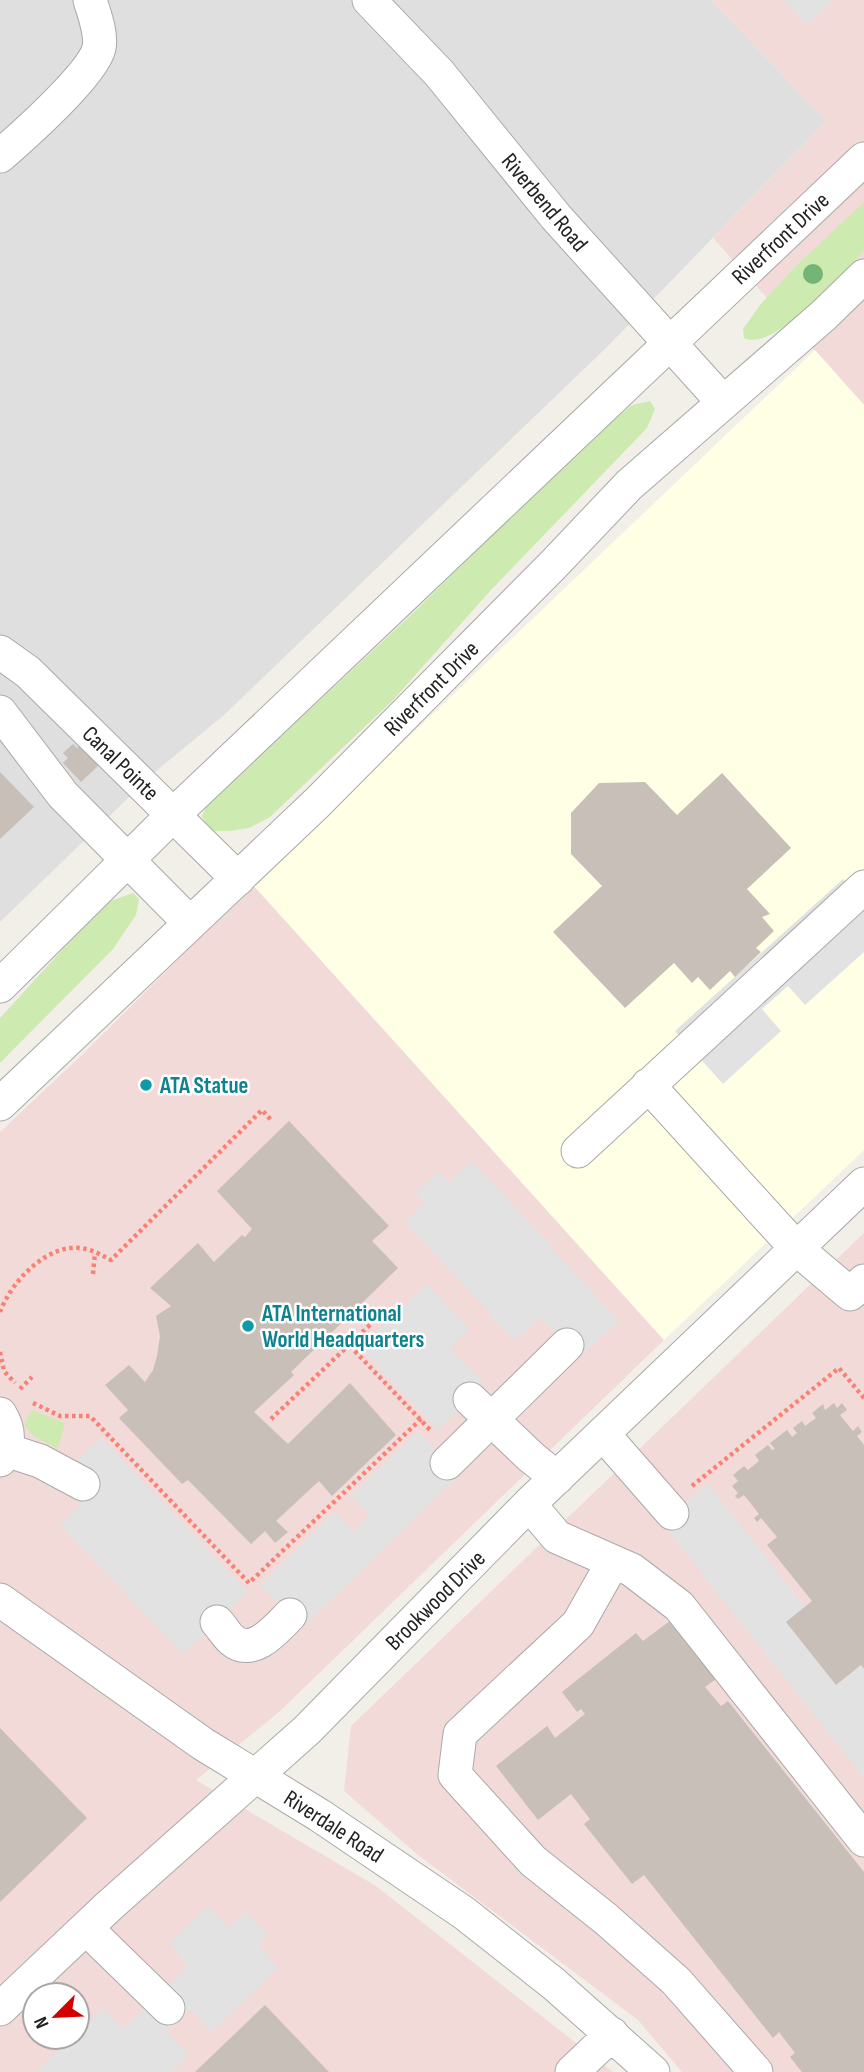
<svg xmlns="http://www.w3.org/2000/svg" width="864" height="2072" font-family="'Sofia Sans Condensed',sans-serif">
	<rect width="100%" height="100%" fill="#f2efe9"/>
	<!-- residential -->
	<path fill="#e0dfdf" d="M0,0H712L826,121L608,346L224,715L155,772L0,922Z"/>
	<!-- commercial -->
	<path fill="#f2dad9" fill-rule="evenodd" d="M712,0H864V405L713,238L826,121Z
		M253,885L664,1340L279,1712L196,1780L376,1886L613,2072H0V1132L83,1054ZM35,1995H77V2037H35Z
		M864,1233V2072H682L638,2020L418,1855L344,1791L351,1726Z"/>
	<!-- education -->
	<path fill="#ffffe5" d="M815,350L864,405V1150L664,1340L253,885Z"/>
	<!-- grass -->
	<path fill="#cdebb0" d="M864,202V251C844,271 774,353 744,338L743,329L760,305L797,265Z
		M650,401L655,409L647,428L491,590L394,699L270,817L249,828L231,831H214L207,827L202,816L206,807L412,614L599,431L632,405Z
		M133,893L139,899L136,915L113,949L0,1063V1018L105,903Z
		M32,1410L65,1423L58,1448C45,1442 31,1438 24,1424Z"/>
	<!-- parking -->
	<path fill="#e2e2e2" d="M784,0H834L807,25Z
		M843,879L864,902V952L805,1005L788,986L762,1009L781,1031L723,1084L675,1031Z
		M472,1161L619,1321L579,1358L541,1317L515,1341L405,1222L425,1203L416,1192L439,1171L449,1182Z
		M427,1284L470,1329L450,1349L485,1385L438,1430L360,1347Z
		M417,1431L460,1475L302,1628L260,1585L335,1512L354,1531L370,1515L351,1495Z
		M101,1438L248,1592L183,1654L60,1524L82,1503L59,1479Z
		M708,1484L805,1607L786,1623L836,1684L861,1665L864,1669V1778L661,1522Z
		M208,1906L228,1927L246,1911L268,1935L258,1945L279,1968L211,2032L190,2009L167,2031L189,2055L171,2072H36L73,2037H77V2033L103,2008L123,2028L188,1966L169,1943Z"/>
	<!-- building -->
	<path fill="#c7bfb8" d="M73,744L77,748L82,744L100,764L81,782L63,763L68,758L63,753Z
		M0,772L34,807L0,839Z
		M722,773L791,848L747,889L770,914L762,917L774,931L756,948L761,952L735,977L730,971L710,990L698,977L692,983L674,963L625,1008L553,932L602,886L571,854V813L599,783L645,782L677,815Z
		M289,1121L389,1226L372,1241L398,1268L291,1372L294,1375L254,1412L288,1444L350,1383L396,1435L332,1496L319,1481L276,1521L288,1532L275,1543L265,1531L251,1544L188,1480L182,1484L119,1418L128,1410L105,1385L129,1365L145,1382L153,1370L157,1356L160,1336L156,1316L171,1306L150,1288L198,1243L214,1262L242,1235L245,1237L252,1229L217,1191Z
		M834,1403L837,1408L842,1403L847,1410L840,1415L853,1431L858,1426L862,1432L857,1436L864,1445V1669L861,1665L836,1685L786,1622L812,1601L767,1545L777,1537L761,1518L757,1522L754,1518L759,1514L744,1495L738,1499L735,1496L738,1493L732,1486L738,1481L733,1475L744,1466L748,1470L759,1461L755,1455L768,1445L772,1450L775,1449L770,1443L787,1430L792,1437L797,1433L793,1428L802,1421L805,1426L816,1418L812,1413L823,1404L825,1410Z
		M674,1618L720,1676L705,1687L721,1706L728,1701L864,1872V2072H802L790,2057L795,2053L779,2032L773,2038L644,1875L632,1884L584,1824L590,1819L571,1794L538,1820L496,1766L547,1726L555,1738L585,1714L581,1709L577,1712L562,1692L636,1633L643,1641Z
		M0,1728L87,1818L0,1902Z
		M265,2005L329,2072H195Z"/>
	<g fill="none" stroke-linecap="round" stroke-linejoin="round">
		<!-- minor casing -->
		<g stroke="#a9a9a9" stroke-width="35">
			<path id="minor" d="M369,0L439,73L556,217L723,402
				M0,156C22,137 93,74 99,48C102,33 94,14 90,0
				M0,652L28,672L238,879
				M0,712L63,795L190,923
				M0,986L174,814L864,159
				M648,1085L797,1249L850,1294L864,1281
				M0,1104L317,803L554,564L629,485L824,315L864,276
				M578,1151L864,887
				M470,1399L531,1457L557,1478
				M0,1414C10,1430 10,1444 0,1460
				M603,1434L672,1513
				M6,1450L40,1461L83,1484
				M447,1463L567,1345
				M529,1504L557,1537L632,1570L679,1606L864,1840
				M613,1562L578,1624L460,1734L455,1775L533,1861L606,1919L676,1981L756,2072
				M0,1600L203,1744L319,1815L464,1913L554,1984L653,2072
				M217,1622C222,1627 226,1635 232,1640C253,1658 277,1628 290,1615
				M86,1928L168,2008
				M0,2009L109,1906L307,1730L529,1504L864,1184
				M572,2072L612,2034"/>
		</g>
		<!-- path -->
		<path stroke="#fa8072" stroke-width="4.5" stroke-dasharray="3.5 3.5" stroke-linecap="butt" d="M93,1274L95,1253
			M0,1312C11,1282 49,1240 86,1249C95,1251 103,1256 111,1260L262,1110L272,1121
			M350,1346L432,1432
			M0,1352L4,1371L15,1383
			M20,1389L32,1377
			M33,1403L60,1416H90L249,1583L421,1419
			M271,1419L371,1324
			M692,1486L839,1368L864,1398"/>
		<!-- minor -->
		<use href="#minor" stroke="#fff" stroke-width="33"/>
	</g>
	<!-- trees -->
	<circle fill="#74b475" cx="813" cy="274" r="10"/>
	<!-- markers -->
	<g fill="#0f9aa8" stroke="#fff" stroke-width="2.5">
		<circle cx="146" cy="1085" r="7"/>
		<circle cx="248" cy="1326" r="7"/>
	</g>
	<g text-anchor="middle" stroke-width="5" stroke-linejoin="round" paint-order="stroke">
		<!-- street labels -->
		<g font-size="23" fill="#222" stroke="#fff">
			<text transform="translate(545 202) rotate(50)" y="8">Riverbend Road</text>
			<text transform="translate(780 238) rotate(-43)" y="8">Riverfront Drive</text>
			<text transform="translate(431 688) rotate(-45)" y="8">Riverfront Drive</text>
			<text transform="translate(121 763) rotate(44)" y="8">Canal Pointe</text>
			<text transform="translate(435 1600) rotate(-45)" y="8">Brookwood Drive</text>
			<text transform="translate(334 1826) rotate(33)" y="8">Riverdale Road</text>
		</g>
		<!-- culture labels -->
		<g font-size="23" font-weight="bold" fill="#0d838f" stroke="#fff" text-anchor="start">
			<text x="160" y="1093">ATA Statue</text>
			<text x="262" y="1321">ATA International<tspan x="262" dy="26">World Headquarters</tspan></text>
		</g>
	</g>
	<!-- north arrow -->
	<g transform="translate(56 2016) rotate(246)"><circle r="33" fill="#ffffff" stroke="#a7a7a7" stroke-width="2"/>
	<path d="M0-5L12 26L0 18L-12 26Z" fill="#d40000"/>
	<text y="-10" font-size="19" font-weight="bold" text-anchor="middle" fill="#222222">N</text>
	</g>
</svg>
